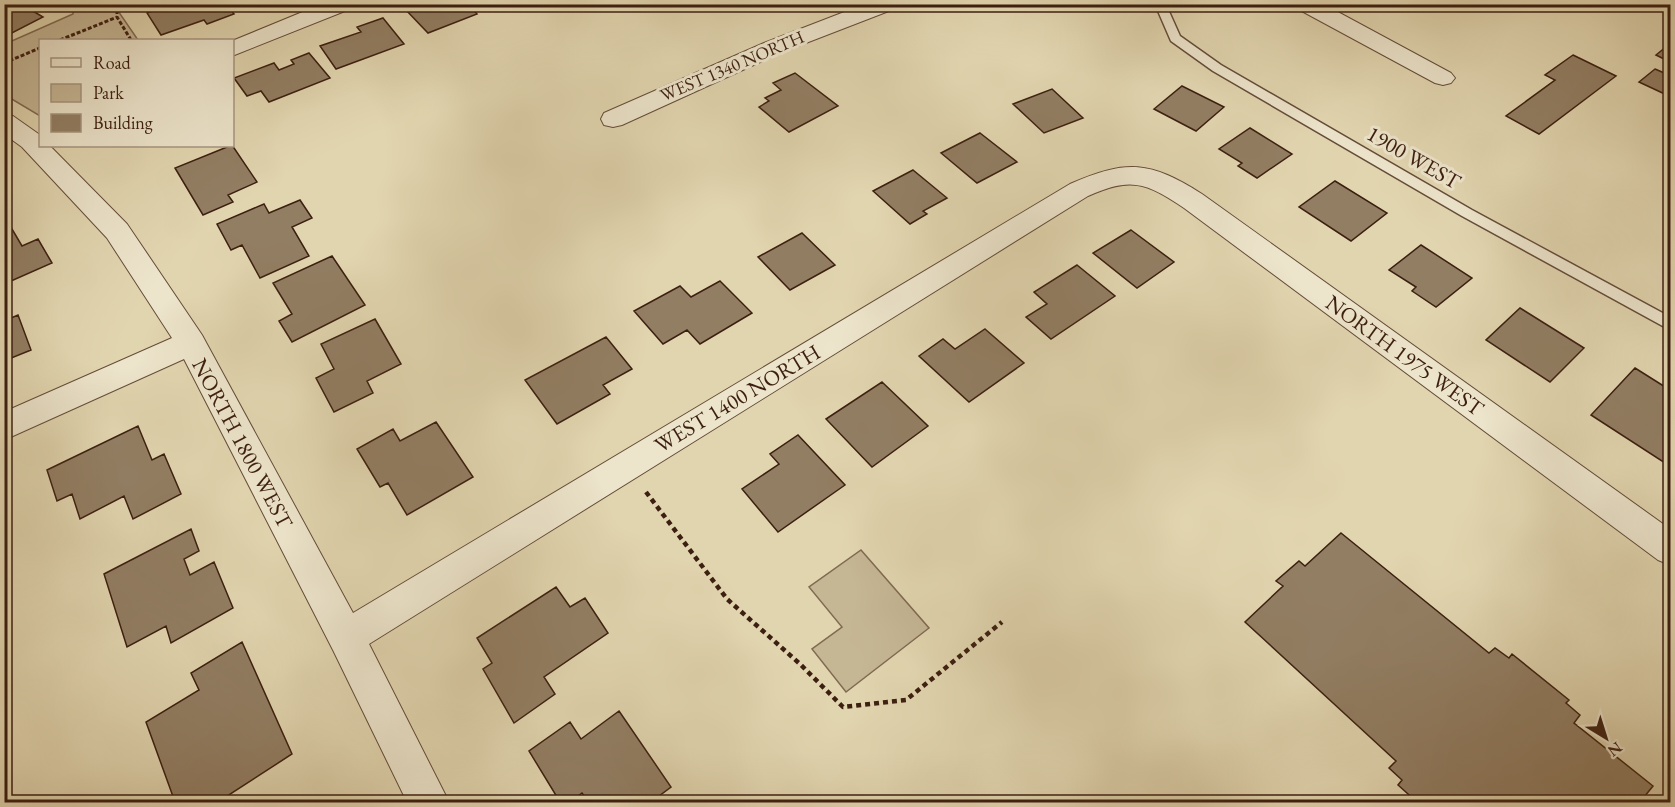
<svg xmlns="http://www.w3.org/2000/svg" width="1675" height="807" font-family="'EB Garamond',serif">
	<rect width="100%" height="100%" fill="#e1d5af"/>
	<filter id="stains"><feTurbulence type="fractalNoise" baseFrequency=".00333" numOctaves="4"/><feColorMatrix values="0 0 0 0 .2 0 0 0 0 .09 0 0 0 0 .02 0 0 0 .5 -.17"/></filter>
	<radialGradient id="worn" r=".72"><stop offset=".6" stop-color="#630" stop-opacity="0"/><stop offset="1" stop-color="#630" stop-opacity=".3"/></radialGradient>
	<!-- green -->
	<path fill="#c5b694" stroke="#806a52" stroke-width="1.5" d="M73,5H114L138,40H40V116L5,95V44L73,14Z
		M861,550L929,628L846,692L812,649L842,627L809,587Z"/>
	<!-- building -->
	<path fill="#927e63" stroke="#3c1f10" stroke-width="1.5" d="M21,4L43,17L4,37V5Z
		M171,4H226L234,14L207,24L204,20L161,35L147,13Z
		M416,4H468L477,14L428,33L405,9Z
		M383,18L404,44L336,69L320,46L361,32L357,27Z
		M1666,47L1670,49V62L1656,55Z
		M309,53L330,78L269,102L261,91L247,96L234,78L274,63L279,70L294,64L291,60Z
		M1573,55L1616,76L1539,134L1506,116L1555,80L1545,75Z
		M1655,69L1669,75L1670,74L1669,96L1639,82Z
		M795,73L838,106L789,132L759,107L769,101L765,98L781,90L773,83Z
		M1182,86L1224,107L1196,131L1154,109Z
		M1052,89L1083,118L1044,133L1013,104Z
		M1250,128L1292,154L1257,178L1238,166L1242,163L1219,149Z
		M980,133L1017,162L977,183L941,153Z
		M232,145L257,182L228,195L233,202L203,215L175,168Z
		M913,170L947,198L923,211L927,214L910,224L873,191Z
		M1335,181L1387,213L1351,241L1299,207Z
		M300,200L312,218L292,227L309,256L260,278L242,245L231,250L217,224L264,204L269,213Z
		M9,224L22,246L38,239L52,263L11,281L4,269V225Z
		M1131,230L1174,262L1137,288L1093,253Z
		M802,233L835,265L790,290L758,257Z
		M1421,245L1472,278L1436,307L1412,291L1416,287L1389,270Z
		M332,256L365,305L292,342L279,321L292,314L273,283Z
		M1077,265L1115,296L1051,339L1026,317L1047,304L1034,292Z
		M720,281L752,313L700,344L687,330L663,344L634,311L680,286L691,297Z
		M1520,308L1584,348L1550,382L1486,340Z
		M18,315L31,350L4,361V321Z
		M375,319L401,364L367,381L373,393L334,412L316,378L334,369L321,344Z
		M985,329L1024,363L969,402L919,356L943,339L955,349Z
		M606,337L632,369L603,385L610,394L557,424L525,380Z
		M1635,368L1670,390V402L1667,406L1670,409V456L1665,463L1591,415Z
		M882,382L928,426L872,467L826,419Z
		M436,422L473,477L407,515L388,483L380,487L357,449L393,429L400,441Z
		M138,426L152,460L164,454L181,494L133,519L124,496L80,519L72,494L57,501L47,470Z
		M798,435L845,485L778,532L742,489L779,464L770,454Z
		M191,529L199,551L184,559L190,575L214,562L233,608L171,643L166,626L127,647L104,574Z
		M1341,533L1489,653L1495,648L1509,658L1512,654L1569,700L1566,703L1580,715L1574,723L1653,786L1640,802H1417L1398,785L1402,780L1389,768L1396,761L1245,622L1283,586L1276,581L1299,561L1305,566Z
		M556,587L570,607L585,598L608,633L544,677L555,694L514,723L483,669L492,663L477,638Z
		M242,642L292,754L218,802H175L146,722L199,690L191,673Z
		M619,711L671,787L651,802H589L582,793L570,802H560L529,751L570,722L581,739Z"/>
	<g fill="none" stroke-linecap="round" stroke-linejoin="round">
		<!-- service casing -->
		<g stroke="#654c38" stroke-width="3">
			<path id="service" d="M1152,4L1167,7L1180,36L1221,65L1472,210L1670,317V330L1462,216L1213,71L1171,41L1158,11Z"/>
		</g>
		<!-- minor casing -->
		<g stroke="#654c38" stroke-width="2">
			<path id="minor" d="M322,4H353L350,9L232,56V41Z
				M865,4H897L894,9L780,53L622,125L613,127L604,125L601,119L604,113L764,43Z
				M1295,4H1323L1451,73L1455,78L1451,83L1443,85L1435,83L1298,9Z
				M4,114L13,116L40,135V146H50L127,224L202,335L353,613L1070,184C1127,159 1150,161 1202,194L1670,529V565L1658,560L1184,208C1145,182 1131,177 1088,196L369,644L449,802H407L333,650L184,359L4,440V412L172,338L107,238L22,147L4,134Z"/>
		</g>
		<!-- path-far1 -->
		<path stroke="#3c1f10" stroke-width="3" stroke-dasharray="4 2" stroke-linecap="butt" d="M117,4V17L131,40
			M60,40L117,17
			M4,63L40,48"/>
		<!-- path -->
		<path stroke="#3c1f10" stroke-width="4.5" stroke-dasharray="5 4" stroke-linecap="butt" d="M646,492L727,599L800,664L843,707L906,700L1002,622"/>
		<!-- service -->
		<use href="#service" fill="#ece4cb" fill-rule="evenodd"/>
		<!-- minor -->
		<use href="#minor" fill="#ece4cb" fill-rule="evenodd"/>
	</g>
	<g text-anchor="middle" stroke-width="6" stroke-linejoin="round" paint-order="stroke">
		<!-- far-street labels -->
		<g font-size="18" fill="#3c1f10" stroke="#ece4cb">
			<text transform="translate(732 66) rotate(-23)" y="6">WEST 1340 NORTH</text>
		</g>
		<!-- street labels -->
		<g font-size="22" fill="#3c1f10" stroke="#ece4cb">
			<text transform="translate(1414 157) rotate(30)" y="8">1900 WEST</text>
			<text transform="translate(1405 355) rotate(36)" y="8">NORTH 1975 WEST</text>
			<text transform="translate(737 398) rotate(-31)" y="8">WEST 1400 NORTH</text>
			<text transform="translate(243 443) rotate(62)" y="8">NORTH 1800 WEST</text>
		</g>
	</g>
	<!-- margin -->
	<rect width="1675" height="807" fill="none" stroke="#e1d5af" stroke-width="24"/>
	<rect x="6" y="6" width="1663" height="795" fill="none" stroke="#3c1f10" stroke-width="3"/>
	<rect x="12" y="12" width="1651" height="783" fill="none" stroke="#3c1f10" stroke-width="1.5"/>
	<!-- legend -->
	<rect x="39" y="39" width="195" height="108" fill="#ece4cb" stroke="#a69580" stroke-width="1.5"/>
	<rect x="51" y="58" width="30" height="9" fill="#ece4cb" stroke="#a69580" stroke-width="1.5"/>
	<text x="93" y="69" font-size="18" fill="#3c1f10">Road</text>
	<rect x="51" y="84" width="30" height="18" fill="#c5b694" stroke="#a69580" stroke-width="1.5"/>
	<text x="93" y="99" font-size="18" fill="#3c1f10">Park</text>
	<rect x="51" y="114" width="30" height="18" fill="#927e63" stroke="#a69580" stroke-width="1.5"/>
	<text x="93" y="129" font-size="18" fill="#3c1f10">Building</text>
	<!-- north arrow -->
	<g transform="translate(1606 738) rotate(142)" stroke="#ece4cb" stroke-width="4.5" paint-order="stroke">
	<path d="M0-4.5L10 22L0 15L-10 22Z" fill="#3c1f10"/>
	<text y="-9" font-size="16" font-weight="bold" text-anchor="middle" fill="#3c1f10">N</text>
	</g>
	<rect width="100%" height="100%" filter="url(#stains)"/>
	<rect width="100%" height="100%" fill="url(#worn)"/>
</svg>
